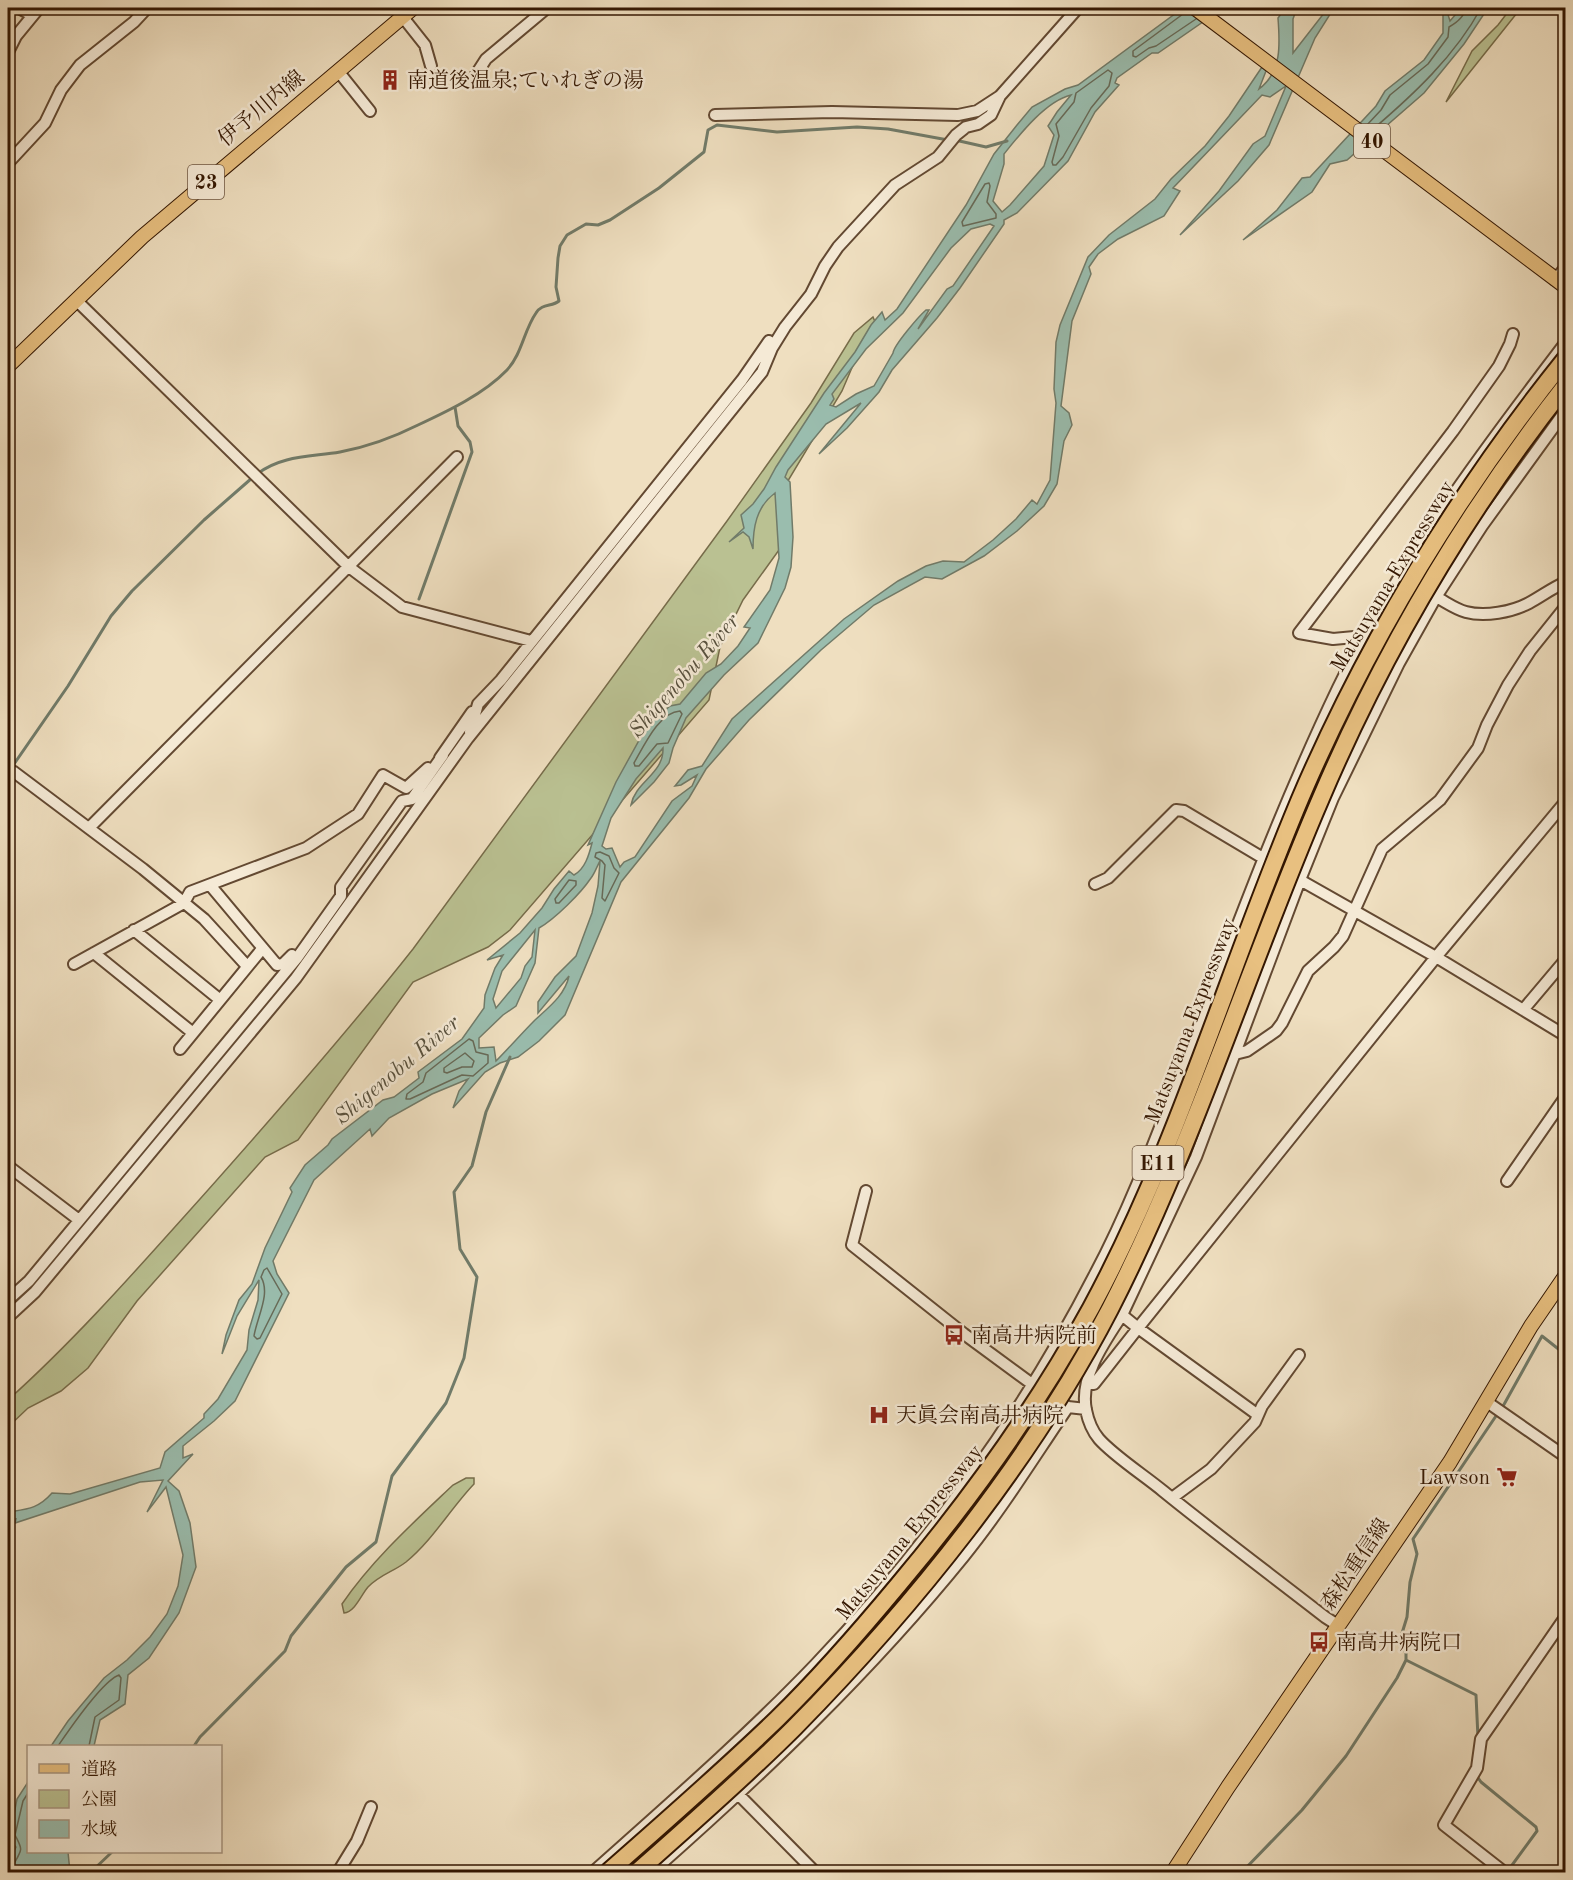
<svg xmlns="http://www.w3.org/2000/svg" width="1573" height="1880" font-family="'Old Standard TT','Noto Serif JP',serif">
	<rect width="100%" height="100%" fill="#efdfc0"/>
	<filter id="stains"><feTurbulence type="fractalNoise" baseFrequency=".00333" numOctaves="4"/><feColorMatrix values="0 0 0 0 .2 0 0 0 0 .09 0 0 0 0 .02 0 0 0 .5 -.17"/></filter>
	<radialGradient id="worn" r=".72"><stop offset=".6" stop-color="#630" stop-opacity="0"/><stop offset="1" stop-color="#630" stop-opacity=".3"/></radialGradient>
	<!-- green -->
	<path fill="#bac192" stroke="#776c4a" stroke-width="1.5" d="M1511,8H1521L1446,102L1472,51L1498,25Z
		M873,317L876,324L866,335L842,391L786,484L780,520L779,550L743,600L720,647L709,700L510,930L488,947L413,982L298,1140L265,1157L137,1301L88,1368L61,1391L28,1408L8,1427V1400C77,1338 138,1268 200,1199C273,1117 345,1035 413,949L727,521L811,403L854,333Z
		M466,1478H474V1484C451,1508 432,1541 406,1562C393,1572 381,1574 368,1587C361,1595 355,1612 344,1613L342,1604C372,1560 414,1522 453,1485Z"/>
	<!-- water -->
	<path fill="#9abdae" stroke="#717b69" stroke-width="1.5" fill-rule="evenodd" d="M1183,8H1223L1158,53H1152L1117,78L1115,83L1119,85L1095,112L1068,161L1017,213L1004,220V224L960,288L937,318L892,370L879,392L847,428L819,454L861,403L826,424L788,470L785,477L790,482L793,537L791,567L785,588L758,643L724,675L686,718L673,748L669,763L654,782L631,805C635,782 664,774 663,748L636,779L611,818L602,846L606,849L612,848L620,867L624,862L635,857L672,801L692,786L697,775L681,785L675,786L688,770L702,766L732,719L844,619L898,581L926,566L943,561L964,562L993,540L1016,519L1032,500L1037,504L1050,480L1056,403L1054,389L1056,342L1060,325L1088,257L1109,235L1155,199L1171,179L1205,146L1229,116L1262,67L1266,71L1259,89C1282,72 1280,44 1278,18L1281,14L1282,8H1297L1293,19V53L1328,8H1334L1315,38L1269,145L1238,181L1180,235L1219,191L1253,144L1265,136L1286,86L1270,97L1262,95L1173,188L1180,191L1164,216L1118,239L1098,254L1089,267L1091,274L1072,321L1061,406L1069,413L1072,425L1064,441L1057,484L1044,506L1017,531L984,556L942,579L925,577L874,605L821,650L749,720L706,769L689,798L621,882L565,1015L539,1041L518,1057L500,1063L485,1072L453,1108L459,1091L468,1079L432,1094L389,1118L372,1136L370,1129L314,1180L273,1261L277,1274L289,1293L235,1401L214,1421L183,1446V1458L193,1454L168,1481L179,1491L190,1523L196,1567L179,1613L149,1658L128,1675L125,1704L100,1720L94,1746H51L68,1721L104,1678L127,1660L150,1637L167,1614L178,1586L183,1555L166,1487L147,1512L163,1480L140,1482L15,1523L16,1519L8,1520V1512C27,1509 38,1509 52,1493L70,1494L160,1468L165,1452L204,1418V1414L218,1399L247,1350L249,1330L258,1300L259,1280L237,1316L222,1354L226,1335L239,1300L252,1284L265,1248L292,1192L290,1188L305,1165L328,1145L332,1139L383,1100L394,1097L419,1078L418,1072L462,1039L484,1008L485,995L495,968L503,955L487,960L520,933L542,908L554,889L569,871L574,875C585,869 589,855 592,843L588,845L616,782L647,726L670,706L680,704L706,673L721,664L738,646L750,628L744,627L770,590L779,558L775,493C756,507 753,528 753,549L749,537L743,532L729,542L744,528L741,515L753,504L764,489L776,467L824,393L855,352L871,325L882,312L885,320L897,309L966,205L994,154L1017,125L1032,107L1065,89L1078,85ZM1071,95L1057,112L1048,126L1054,135L1044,166L1010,205L1002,212L993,201L1004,164V154C1020,134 1046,101 1071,95ZM990,224L994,226L953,286L947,289L918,329L929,310H926C919,316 894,345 893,353L874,386L856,394L836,407L830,405L834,399L832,394L866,349L903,313L951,248L971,229ZM600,861L598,886L592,913L576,956L555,977L538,1002V1013L569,976C565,995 549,1007 535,1020C522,1033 509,1048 496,1061L494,1047L479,1048V1038L503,1015L516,1006L535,963L539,928C555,919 581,893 591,878C595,873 597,866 600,861ZM535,930L532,957L525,966L521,978L496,1008L493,999L502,971Z
		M1443,8H1446L1450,21L1461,8H1488L1464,44L1424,93L1347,160L1330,164L1312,192L1243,240L1277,210L1302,178L1310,177L1376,106L1385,91L1424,60L1443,33Z
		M28,1782V1852H68L70,1872H9V1861L16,1847L9,1839L17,1799Z"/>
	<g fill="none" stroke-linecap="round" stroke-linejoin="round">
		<!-- shore -->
		<path stroke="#676a58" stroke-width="1.5" d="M1185,8L1183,14L1133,51V56L1136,57L1149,48L1156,46L1196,19
			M1108,70L1112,73L1109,86L1091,108L1063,157L1056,165H1053L1052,162L1059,136L1056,124L1074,102L1076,93Z
			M1366,126L1381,110L1390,95L1428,64L1448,37L1449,27C1456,23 1465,16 1465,8
			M1372,130C1413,95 1455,56 1481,8
			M989,183L990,186L987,202L996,214V218L963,226L962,222L985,184Z
			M680,711L682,714L668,743L657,744L639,766H635L634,763C644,746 659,712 680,711Z
			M600,852L609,856L614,868L619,873L605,901L602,898L605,865L602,861L595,857L596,853Z
			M569,880L576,881V885L559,903H556L555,899Z
			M469,1039L473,1041L476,1052L488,1055V1063L473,1076L462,1075L410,1099H406L407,1094L423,1082L426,1073Z
			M465,1053L474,1061L472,1067H462L447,1073L444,1072V1068Z
			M267,1268L282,1294L260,1338L257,1339L254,1336C257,1317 271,1294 261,1277L264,1270Z
			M58,1746C69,1730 102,1681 119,1675L121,1678L119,1700L95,1717L89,1746
			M8,1865L15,1862C23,1848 22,1849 15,1835L23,1801L28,1793"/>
		<!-- stream -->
		<path stroke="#717b69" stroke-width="3" d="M955,140L986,147L1007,141
			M257,474C282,455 311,457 340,452C367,447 394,437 418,425C448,411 484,394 507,370C522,354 524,330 536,313C542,303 552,307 559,301L556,287L558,258L560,246L567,235L586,224L598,225L610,220L659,188L704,152L708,130L717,125L777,132L857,127L888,129L948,140
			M419,599L472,452L470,442L458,426L455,407
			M9,767L14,764L68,686L111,616L132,591L204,520L252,478
			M1502,1408L1542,1336L1566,1355
			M1406,1660L1476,1695L1478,1738
			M194,1746L200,1737L285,1651L291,1636L346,1567L376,1542L392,1476L446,1403L464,1358L477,1277L460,1249L454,1192L472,1166L486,1112L510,1057
			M1476,1775L1481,1782L1536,1827L1537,1831L1507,1872
			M91,1872L112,1852
			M1242,1872L1302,1810L1346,1756L1397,1678L1406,1660V1653L1399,1643L1407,1617L1410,1582L1417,1554L1413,1539L1498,1413"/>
		<!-- minor casing -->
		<g stroke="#634932" stroke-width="14">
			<path id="minor" d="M19,8L32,15
				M402,16L425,45L431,66
				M8,52L16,36L39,8
				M338,71L370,111
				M475,76L486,59L547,8
				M715,115L832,112L958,115L977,111L1000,96L1078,8
				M8,163L45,123L61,90L80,65L134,22L147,8
				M1555,280L1566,267
				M77,301L349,567L402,607L531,641
				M1436,597C1446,602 1455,609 1466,612C1485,617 1512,612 1529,603C1542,596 1552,588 1566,582
				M1365,636L1333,639L1299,633L1453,431L1499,366L1510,344L1513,334
				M470,732L478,704L501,680L742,380L769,341
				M440,758L472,712
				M8,770L14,772L143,869L204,919L247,966
				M89,828L457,457
				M1300,880L1436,957L1566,1036
				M1095,884L1108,878L1176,810L1184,811L1263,858
				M210,885L277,965L283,964L292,955
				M134,930L219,999
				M94,953L193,1033
				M74,964L184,903L190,892L306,848L358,814L383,775L406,788L428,768
				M1523,1010L1566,959
				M180,1049L262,949
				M1235,1054L1247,1051L1276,1031L1282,1023L1308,971L1334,947L1343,936L1382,849L1440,800L1478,748L1487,725L1508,685L1530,651L1566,606
				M8,1166L79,1220
				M1507,1181L1566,1096
				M866,1191L852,1245L964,1334L1032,1384L1068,1407L1086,1409
				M8,1300L29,1281L297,958L341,896V887L402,801L412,799L443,755
				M1122,1315L1138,1328L1436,957L1566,801
				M8,1317L35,1292L296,978L468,738L762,372L772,348L785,327L811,294L825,266L838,247L895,185L938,157L956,135L966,127L978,124L991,115L1000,96
				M1087,1384H1094L1138,1328L1258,1415
				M1487,1402L1566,1457
				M1172,1498L1211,1469L1255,1422L1262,1406L1299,1355
				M1339,1626L1325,1617C1271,1575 1216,1534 1163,1491C1145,1476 1114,1456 1099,1439C1093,1432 1088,1420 1086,1410C1079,1377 1105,1341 1122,1315L1196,1157L1300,880L1333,798L1399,663L1436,597L1482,526L1566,410
				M739,1795L815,1872
				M338,1872L357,1841L371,1807
				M593,1872C668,1805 745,1738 815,1665C924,1551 1022,1416 1094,1276C1133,1203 1161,1124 1191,1047C1237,926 1282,805 1338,688C1398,564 1482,452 1566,342
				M652,1872C763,1774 870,1672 964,1556C1002,1509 1034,1457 1068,1407
				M1504,1872L1444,1825L1477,1768L1481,1739L1566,1616"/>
		</g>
		<!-- major casing -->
		<g stroke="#341702" stroke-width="16">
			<path id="major" d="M1195,8L1566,287
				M8,366L142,237L413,8
				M1173,1872L1228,1787L1450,1462L1531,1326L1566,1275"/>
		</g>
		<!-- minor -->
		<use href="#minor" stroke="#f5ead6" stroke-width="10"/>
		<!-- major -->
		<use href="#major" stroke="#e8c080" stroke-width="14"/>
		<!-- highway-bridge casing -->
		<g stroke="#341702" stroke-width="20" stroke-linecap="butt">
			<path id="highway-bridge" d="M608,1872C665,1822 722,1772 777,1719C820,1677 860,1631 899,1584C972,1497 1037,1407 1091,1308C1181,1142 1231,958 1306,785C1374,630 1460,490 1566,358
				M637,1872C690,1825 744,1778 794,1728C913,1607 1032,1460 1110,1309C1194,1145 1248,967 1321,798C1384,650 1466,512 1566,385"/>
		</g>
		<!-- highway-bridge -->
		<use href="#highway-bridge" stroke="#e8c080" stroke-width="16"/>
	</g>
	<!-- icons -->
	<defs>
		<g id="building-bare" transform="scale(1.62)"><path d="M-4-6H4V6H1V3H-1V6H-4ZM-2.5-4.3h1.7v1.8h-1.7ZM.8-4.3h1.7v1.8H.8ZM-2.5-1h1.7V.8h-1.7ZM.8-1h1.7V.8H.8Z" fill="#8f2418" stroke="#f5ead6" stroke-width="2.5" paint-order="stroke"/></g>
		<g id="bus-bare" transform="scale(1.62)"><path d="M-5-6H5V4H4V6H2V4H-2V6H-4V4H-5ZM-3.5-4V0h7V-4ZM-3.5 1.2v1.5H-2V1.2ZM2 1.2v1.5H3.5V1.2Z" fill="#8f2418" stroke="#f5ead6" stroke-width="2.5" paint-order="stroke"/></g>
		<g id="hospital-bare" transform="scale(1.62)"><path d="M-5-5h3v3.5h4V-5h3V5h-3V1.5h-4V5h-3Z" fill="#8f2418" stroke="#f5ead6" stroke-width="2.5" paint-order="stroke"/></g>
		<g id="supermarket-bare" transform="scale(1.62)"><path d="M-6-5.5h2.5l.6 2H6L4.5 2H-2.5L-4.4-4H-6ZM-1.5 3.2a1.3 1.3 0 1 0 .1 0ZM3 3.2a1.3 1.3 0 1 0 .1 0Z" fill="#8f2418" stroke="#f5ead6" stroke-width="2.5" paint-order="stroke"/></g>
	</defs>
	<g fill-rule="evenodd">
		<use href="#building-bare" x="390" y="80"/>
		<use href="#bus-bare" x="954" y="1335"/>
		<use href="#hospital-bare" x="879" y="1415"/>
		<use href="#supermarket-bare" x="1507" y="1477"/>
		<use href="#bus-bare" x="1319" y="1642"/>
	</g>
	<g text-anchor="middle" stroke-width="5" stroke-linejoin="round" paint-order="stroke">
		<!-- shield labels -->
		<g fill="#f5ead6" stroke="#6e5642" stroke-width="1.5">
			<rect x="1354" y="124" width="36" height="34" rx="4.5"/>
			<rect x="188" y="165" width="36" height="34" rx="4.5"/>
			<rect x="1132.5" y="1146" width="51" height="34" rx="4.5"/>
		</g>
		<g font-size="20" font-weight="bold" fill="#341702">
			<text x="1372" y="148">40</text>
			<text x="206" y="189">23</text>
			<text x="1158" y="1170">E11</text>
		</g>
		<!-- poi labels -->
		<g font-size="21" fill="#341702" stroke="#f5ead6" text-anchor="start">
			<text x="407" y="87">南道後温泉;ていれぎの湯</text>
			<text x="971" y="1342">南高井病院前</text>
			<text x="896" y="1422">天眞会南高井病院</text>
			<text x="1490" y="1484" text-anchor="end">Lawson</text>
			<text x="1336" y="1649">南高井病院口</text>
		</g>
		<!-- street labels -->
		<g font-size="21" fill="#341702" stroke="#f5ead6">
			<text transform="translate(261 108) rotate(-40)" y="7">伊予川内線</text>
			<text transform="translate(1392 576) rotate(-59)" y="7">Matsuyama Expressway</text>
			<text transform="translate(1190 1021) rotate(-69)" y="7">Matsuyama Expressway</text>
			<text transform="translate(909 1532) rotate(-51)" y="7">Matsuyama Expressway</text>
			<text transform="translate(1355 1564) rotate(-56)" y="7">森松重信線</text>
		</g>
		<!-- water labels -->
		<g font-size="22" font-style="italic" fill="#58513e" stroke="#f5ead6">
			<text transform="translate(683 675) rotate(-49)" y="8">Shigenobu River</text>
			<text transform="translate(396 1069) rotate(-40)" y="8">Shigenobu River</text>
		</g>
	</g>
	<!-- margin -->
	<rect width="1573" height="1880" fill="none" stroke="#efdfc0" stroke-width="30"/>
	<rect x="9" y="9" width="1555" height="1862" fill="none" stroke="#341702" stroke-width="3"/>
	<rect x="15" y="15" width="1543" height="1850" fill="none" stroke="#341702" stroke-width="1.5"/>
	<!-- legend -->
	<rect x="27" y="1745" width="195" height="108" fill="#f5ead6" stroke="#a89681" stroke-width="1.5"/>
	<rect x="39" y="1764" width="30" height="9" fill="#e8c080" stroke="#a89681" stroke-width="1.5"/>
	<text x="81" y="1775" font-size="18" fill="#341702">道路</text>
	<rect x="39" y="1790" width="30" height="18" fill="#bac192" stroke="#a89681" stroke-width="1.5"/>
	<text x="81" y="1805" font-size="18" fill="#341702">公園</text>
	<rect x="39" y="1820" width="30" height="18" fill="#9abdae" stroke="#a89681" stroke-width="1.5"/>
	<text x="81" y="1835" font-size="18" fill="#341702">水域</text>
	<rect width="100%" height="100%" filter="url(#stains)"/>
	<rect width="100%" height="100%" fill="url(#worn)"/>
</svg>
